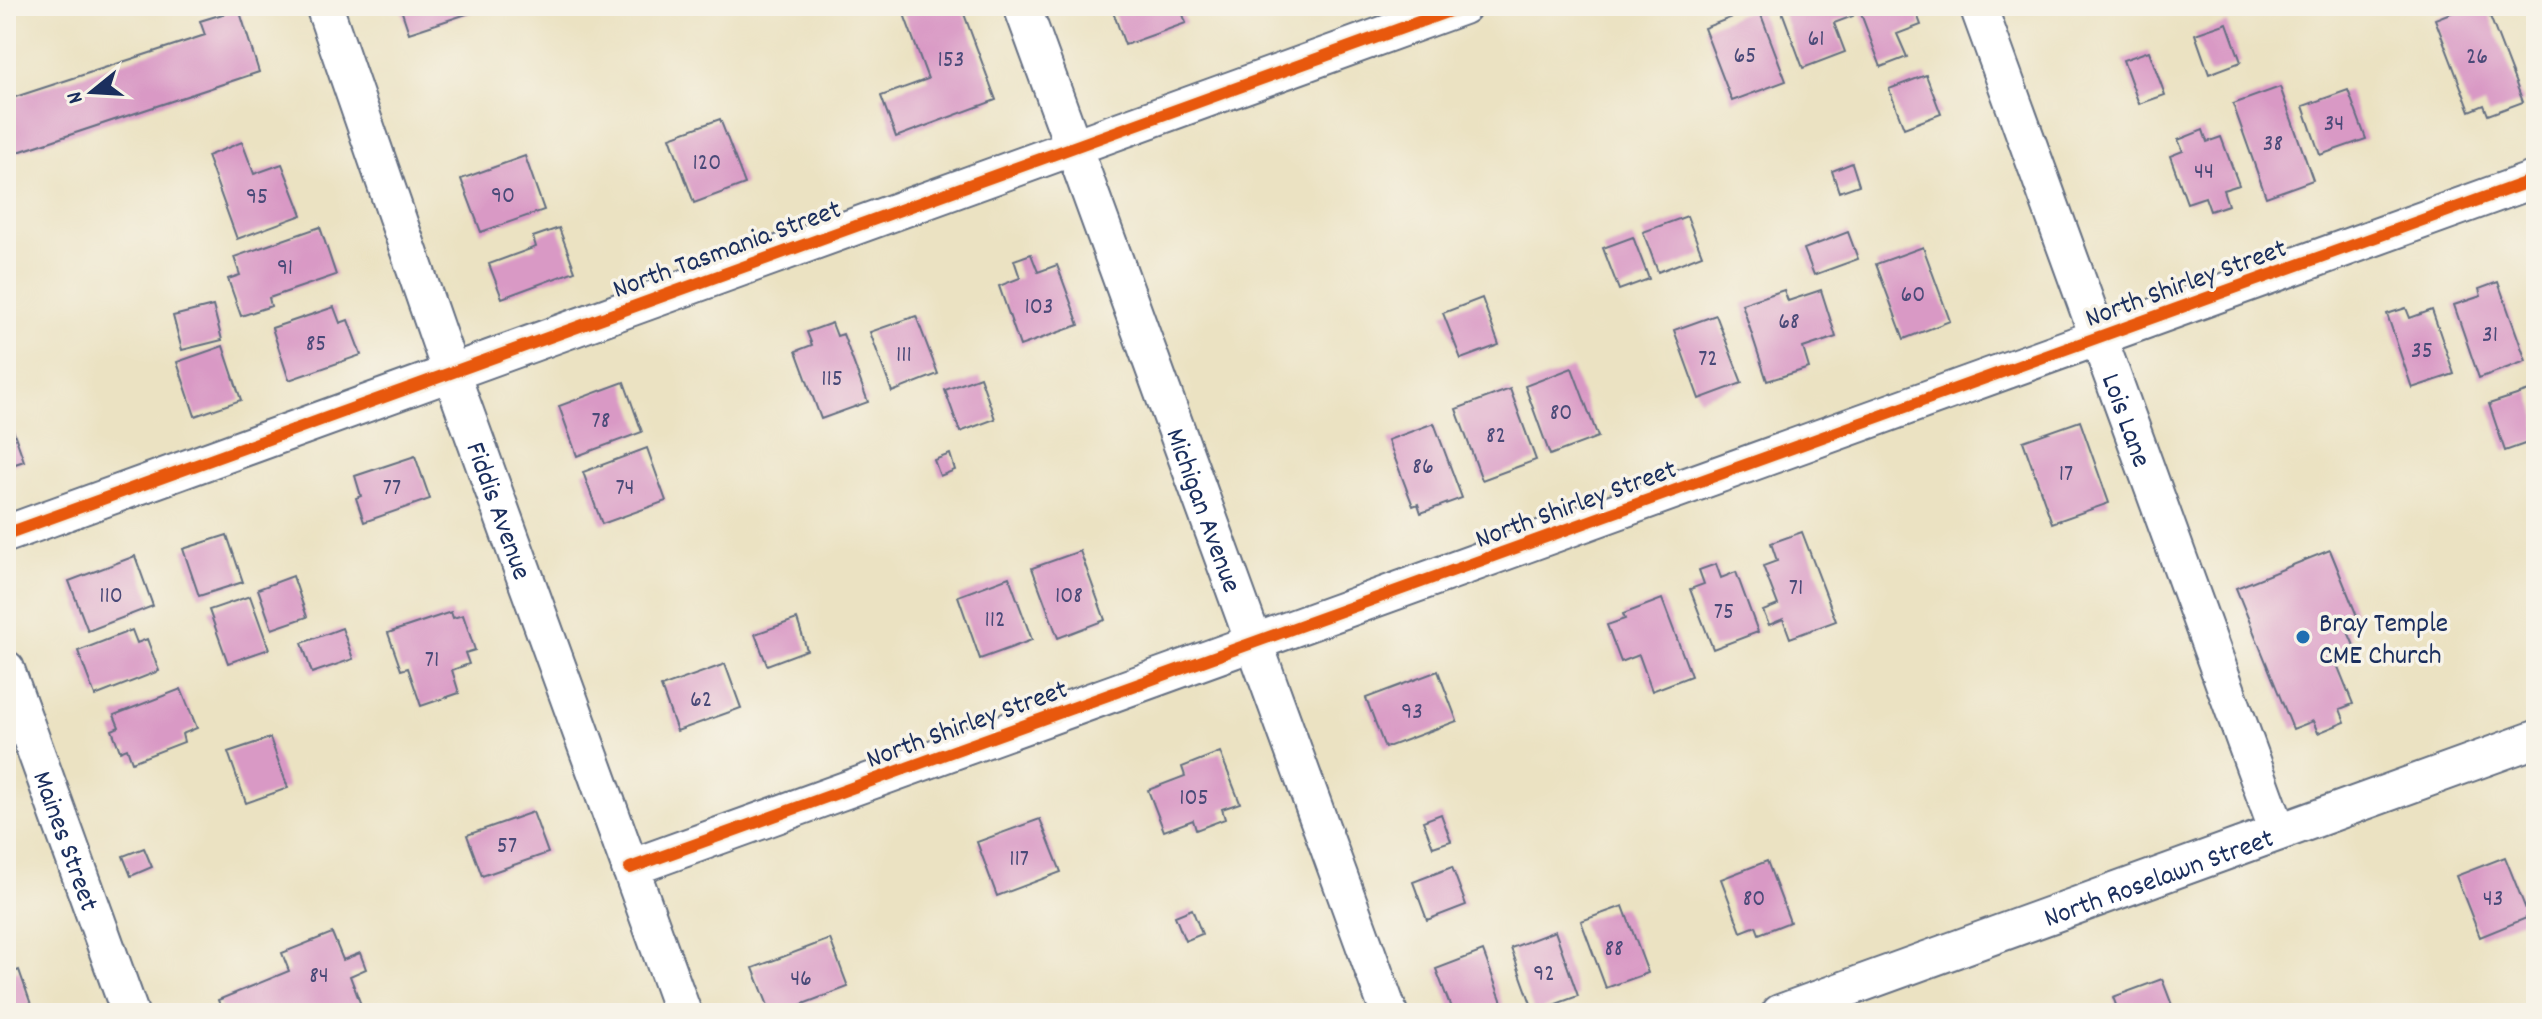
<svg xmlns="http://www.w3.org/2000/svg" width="2542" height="1019" font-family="Dekko,sans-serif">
	<rect width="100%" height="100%" fill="#f7f3e8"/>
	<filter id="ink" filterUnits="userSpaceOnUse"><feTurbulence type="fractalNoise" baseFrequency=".0125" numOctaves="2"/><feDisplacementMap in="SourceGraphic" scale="16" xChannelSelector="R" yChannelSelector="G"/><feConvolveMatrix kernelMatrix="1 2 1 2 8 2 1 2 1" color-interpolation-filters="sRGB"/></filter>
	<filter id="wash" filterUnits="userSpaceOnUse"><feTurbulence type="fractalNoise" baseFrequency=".006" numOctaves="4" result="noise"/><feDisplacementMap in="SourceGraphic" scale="32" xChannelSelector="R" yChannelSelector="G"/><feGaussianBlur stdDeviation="1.8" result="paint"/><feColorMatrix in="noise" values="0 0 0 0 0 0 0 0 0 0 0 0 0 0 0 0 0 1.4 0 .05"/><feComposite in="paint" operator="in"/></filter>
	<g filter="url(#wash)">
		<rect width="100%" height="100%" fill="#ebe2c2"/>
		<g id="blocks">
			<!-- building -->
			<path fill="#d999c5" d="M400,6H488V7L409,33Z
				M901,6H961L996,100L896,137L881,96L928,79Z
				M1111,6H1180L1186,23L1125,45Z
				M1780,6H1849L1853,16L1834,23L1845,52L1803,68Z
				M1858,6H1914L1921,25L1897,34L1907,57L1881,67Z
				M2468,6H2486L2523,102L2488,115L2484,105L2470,111L2435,19Z
				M1758,7L1786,81L1732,101L1704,28Z
				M239,9L259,72L6,156V100L205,35L200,21Z
				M2227,23L2241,62L2209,74L2195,34Z
				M2149,51L2165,95L2139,104L2123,60Z
				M1926,75L1941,114L1904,128L1889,89Z
				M2280,87L2313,180L2266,197L2233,104Z
				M2348,90L2366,139L2320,155L2303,106Z
				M720,119L745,184L694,203L670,137Z
				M2203,130L2207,142L2221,137L2239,185L2223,190L2228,205L2210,211L2205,197L2187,203L2170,156L2183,151L2178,140Z
				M242,142L254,174L282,164L302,215L237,239L207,156Z
				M525,156L544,210L481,232L461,179Z
				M1852,163L1859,185L1839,192L1832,171Z
				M1687,216L1702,255L1658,272L1643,232Z
				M320,227L336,275L269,298L271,306L241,316L228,279L240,275L234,257Z
				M559,228L575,271L502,298L489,264L536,247L533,237Z
				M1848,232L1858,259L1814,275L1804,249Z
				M1633,237L1649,279L1619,290L1603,248Z
				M1923,247L1950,321L1904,339L1876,264Z
				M1031,254L1038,272L1057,265L1079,325L1020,346L999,286L1020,278L1014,260Z
				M2498,282L2526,361L2479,378L2454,305L2481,296L2479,289Z
				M1784,290L1788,301L1821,290L1836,337L1803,348L1809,368L1767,381L1742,304Z
				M1482,298L1499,345L1461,359L1443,313Z
				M213,306L222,340L182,350L173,316Z
				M334,307L340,323L348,320L361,355L289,380L272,328Z
				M2406,308L2410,318L2432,310L2454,374L2412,388L2387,314Z
				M1716,315L1742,383L1699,399L1674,330Z
				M916,316L938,374L892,392L870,332Z
				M832,323L837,336L843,334L868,402L821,419L796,351L812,345L807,332Z
				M223,346L241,400L195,416L177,362Z
				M1572,368L1598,437L1550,455L1525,386Z
				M980,377L995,419L960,432L945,390Z
				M624,382L642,432L577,456L559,406Z
				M1510,389L1536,460L1482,480L1456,409Z
				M2529,391L2536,412V440L2505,451L2489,404Z
				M6,410L24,461L6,467Z
				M2080,421L2109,503L2052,523L2023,441Z
				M1434,423L1462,498L1421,513L1418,504L1413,506L1388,440Z
				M647,448L666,501L602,524L583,472Z
				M950,454L955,470L940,476L934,460Z
				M415,456L430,499L364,522L356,498L361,496L355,476Z
				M1802,532L1836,621L1790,638L1783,619L1769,625L1763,611L1778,605L1763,566L1777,561L1771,543Z
				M227,535L243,582L199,596L183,549Z
				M2330,550L2359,621L2346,627L2355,648L2334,657L2353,704L2340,709L2345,722L2318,733L2313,721L2293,729L2236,588Z
				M1080,551L1105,620L1058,638L1032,568Z
				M135,556L153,606L88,631L69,581Z
				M1716,564L1721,578L1736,572L1758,632L1713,649L1690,589L1704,584L1699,570Z
				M293,576L307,617L272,629L258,589Z
				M1009,577L1032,640L980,659L958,596Z
				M250,596L269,649L228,663L209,610Z
				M1662,599L1691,676L1652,691L1639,655L1621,662L1607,625L1625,619L1623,614Z
				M451,612L453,618L463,615L475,650L465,653L469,664L452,670L459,693L421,706L408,668L401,670L388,633Z
				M797,619L807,650L767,665L755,634Z
				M342,628L353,659L312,673L302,643Z
				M132,630L137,643L147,639L159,671L95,696L78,651Z
				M725,664L741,708L677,731L661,687Z
				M1438,671L1457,721L1385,748L1366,698Z
				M181,689L197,728L182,734L184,742L132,762L127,748L120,751L112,730L119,727L114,715Z
				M270,738L288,788L246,803L228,752Z
				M1220,752L1240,803L1222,809L1225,819L1196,830L1193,820L1164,831L1148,790L1185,776L1182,767Z
				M533,812L548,853L482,876L467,835Z
				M1441,814L1451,841L1433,847L1423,821Z
				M1040,819L1061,872L997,896L977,842Z
				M144,848L152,867L131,876L123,856Z
				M2505,857L2529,917L2480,937L2456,876Z
				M1767,861L1790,922L1759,934L1756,926L1741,932L1721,879Z
				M1452,867L1466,905L1427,920L1413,882Z
				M1623,906L1648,973L1606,988L1581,921Z
				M1192,909L1202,934L1185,941L1175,916Z
				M1555,931L1578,996L1534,1012L1511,948Z
				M332,933L343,960L360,953L366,969L350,976L361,1005L341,1013H223L218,1000L289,971L282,953Z
				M830,939L848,987L779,1013H771L753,968Z
				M1483,951L1506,1013H1453L1436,969Z
				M19,970L34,1013H6V975Z
				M2162,979L2175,1013H2119L2113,997Z"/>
		</g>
	</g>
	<g filter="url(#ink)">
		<use href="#blocks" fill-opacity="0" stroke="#646e81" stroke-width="2"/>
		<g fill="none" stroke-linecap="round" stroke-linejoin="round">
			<!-- street casing -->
			<g stroke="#646e81" stroke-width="40">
				<g id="street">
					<path id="s1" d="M324,6L451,373L683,1013"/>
					<path id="s2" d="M1022,6L1389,1013"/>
					<path id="s3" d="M1978,6L2278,832"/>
					<path d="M6,534L1463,6"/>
					<path id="s4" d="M6,669L130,1013"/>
					<path d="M630,868L2536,179"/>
					<path id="s5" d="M1780,1013L2536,739"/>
				</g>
			</g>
			<!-- street -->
			<use href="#street" stroke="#fff" stroke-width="36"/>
			<!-- cycleway casing -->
			<g stroke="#f7f3e8" stroke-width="17">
				<path id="cycleway" d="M6,534L1463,6
					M630,868L2536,179"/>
			</g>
			<!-- cycleway -->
			<use href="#cycleway" stroke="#e8590c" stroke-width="12"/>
		</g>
	</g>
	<!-- markers -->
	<circle fill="#1f6fb2" stroke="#f7f3e8" stroke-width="3" cx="2303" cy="637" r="8"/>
	<g text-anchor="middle" stroke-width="7" stroke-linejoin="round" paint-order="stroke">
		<!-- number labels -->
		<g font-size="24" fill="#4a4a78">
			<text x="1816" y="45">61</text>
			<text x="1745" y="62">65</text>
			<text x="2477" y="63">26</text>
			<text x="951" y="66">153</text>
			<text x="2334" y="130">34</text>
			<text x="2273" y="150">38</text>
			<text x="707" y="169">120</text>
			<text x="2204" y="178">44</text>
			<text x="503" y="202">90</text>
			<text x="257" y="203">95</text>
			<text x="285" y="274">91</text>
			<text x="1913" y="301">60</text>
			<text x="1039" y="313">103</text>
			<text x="1789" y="328">68</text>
			<text x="2490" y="341">31</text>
			<text x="316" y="350">85</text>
			<text x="2422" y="357">35</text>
			<text x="904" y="361">111</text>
			<text x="1708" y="365">72</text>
			<text x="832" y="385">115</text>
			<text x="1561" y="419">80</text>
			<text x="601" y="427">78</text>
			<text x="1496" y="442">82</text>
			<text x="1423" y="473">86</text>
			<text x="2066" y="480">17</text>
			<text x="392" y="494">77</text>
			<text x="625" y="494">74</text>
			<text x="1796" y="594">71</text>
			<text x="111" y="602">110</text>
			<text x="1069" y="602">108</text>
			<text x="1724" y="618">75</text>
			<text x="995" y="626">112</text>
			<text x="432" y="666">71</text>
			<text x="701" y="706">62</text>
			<text x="1412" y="718">93</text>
			<text x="1194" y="804">105</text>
			<text x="507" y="852">57</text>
			<text x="1019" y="865">117</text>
			<text x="1754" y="905">80</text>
			<text x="2493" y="905">43</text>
			<text x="1614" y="955">88</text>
			<text x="1544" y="980">92</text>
			<text x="319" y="982">84</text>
			<text x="801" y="985">46</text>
		</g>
		<!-- street labels -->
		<g font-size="28" fill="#1b2f5e" stroke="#f7f3e8">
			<text transform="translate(726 247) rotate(-20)" y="10">North Tasmania Street</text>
			<text transform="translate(2185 281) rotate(-20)" y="10">North Shirley Street</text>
			<text dy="10" stroke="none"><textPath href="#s3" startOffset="440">Lois Lane</textPath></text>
			<text transform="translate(1575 502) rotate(-20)" y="10">North Shirley Street</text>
			<text dy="10" stroke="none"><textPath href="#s2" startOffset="536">Michigan Avenue</textPath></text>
			<text dy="10" stroke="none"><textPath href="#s1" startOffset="534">Fiddis Avenue</textPath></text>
			<text transform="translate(966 722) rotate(-20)" y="10">North Shirley Street</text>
			<text dy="10" stroke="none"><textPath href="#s4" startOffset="182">Maines Street</textPath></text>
			<text dy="10" stroke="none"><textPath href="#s5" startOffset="402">North Roselawn Street</textPath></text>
		</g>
		<!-- poi labels -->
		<g font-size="28" fill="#1b2f5e" stroke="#f7f3e8" text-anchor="start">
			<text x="2319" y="631">Bray Temple<tspan x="2319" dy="32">CME Church</tspan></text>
		</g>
	</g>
	<!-- margin -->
	<rect width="2542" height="1019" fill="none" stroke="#f7f3e8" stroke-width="32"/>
	<!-- north arrow -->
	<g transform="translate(92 92) rotate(252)" stroke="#f7f3e8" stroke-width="6" paint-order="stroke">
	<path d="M0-6L14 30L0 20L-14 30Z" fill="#1b2f5e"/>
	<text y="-12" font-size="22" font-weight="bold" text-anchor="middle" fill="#1b2f5e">N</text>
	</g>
</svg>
